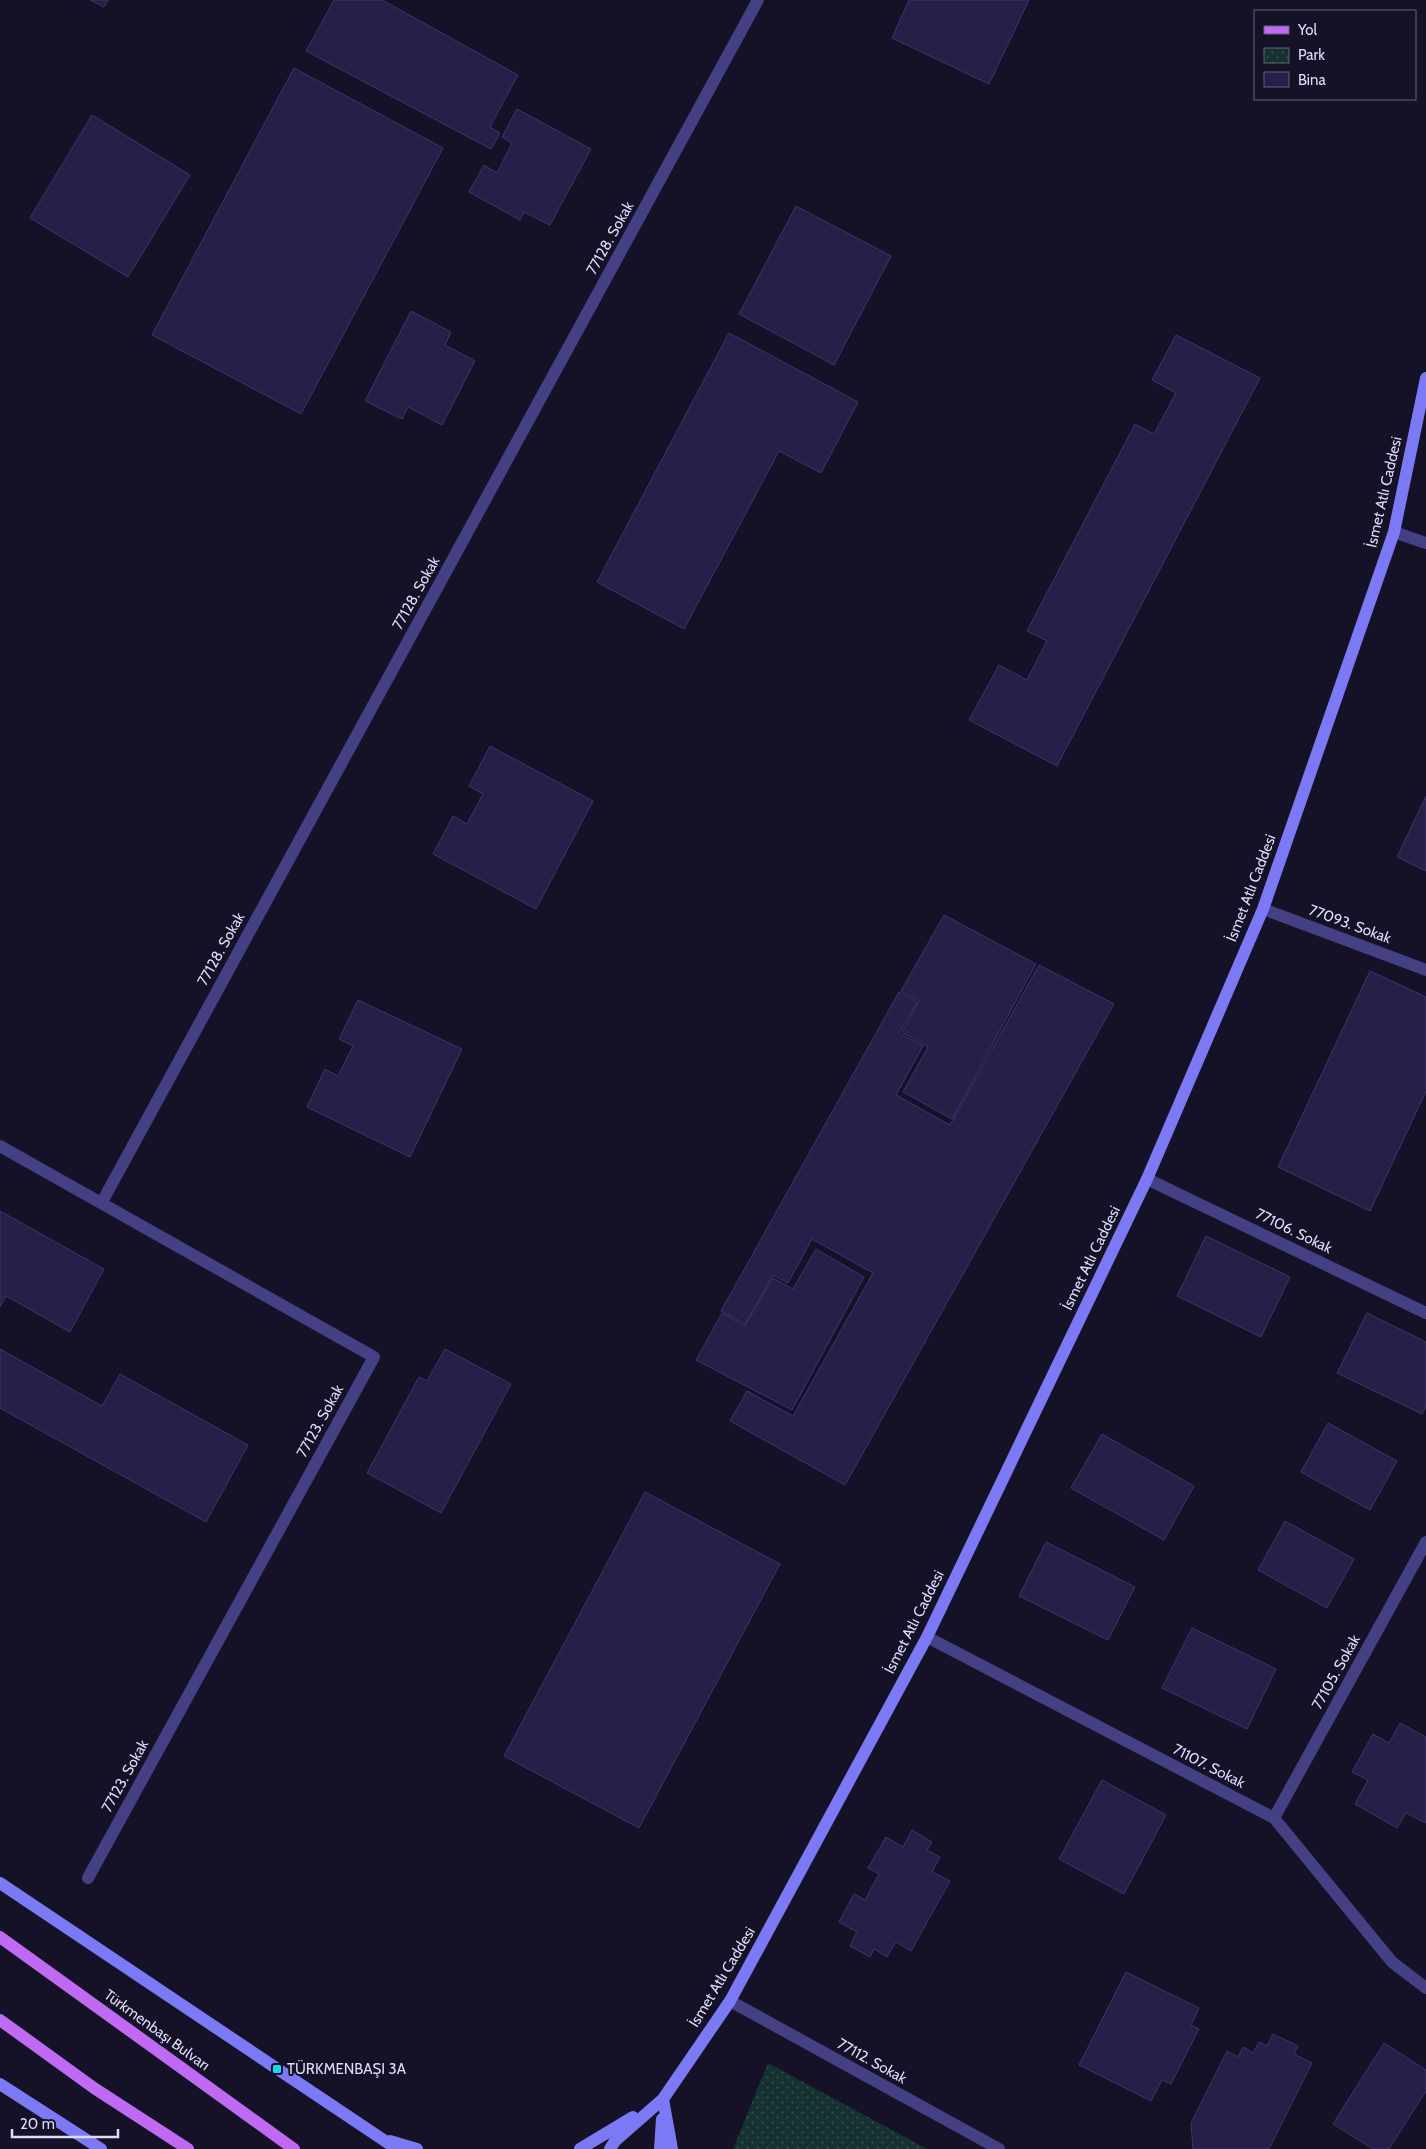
<svg xmlns="http://www.w3.org/2000/svg" width="1426" height="2149" font-family="Cabin,sans-serif">
	<defs>
		<pattern id="park-dots" width="8" height="8" patternUnits="userSpaceOnUse" patternTransform="scale(1.25)"><rect width="8" height="8" fill="#153130"/><path d="M2 2h.1M6 6h.1" fill="none" stroke="#374e4f" stroke-width="1.8" stroke-linecap="round"/></pattern>
	</defs>
	<rect width="100%" height="100%" fill="#151227"/>
	<!-- park -->
	<path fill="url(#park-dots)" d="M768,2063L927,2149H733Z"/>
	<!-- building -->
	<path fill="#271f47" stroke="#3f3371" d="M90,0H108L104,7Z
		M334,0H382L518,75L490,127L500,133L491,149L306,51Z
		M909,0H1029L989,84L892,38Z
		M294,68L443,148L301,414L152,335Z
		M517,109L591,149L550,225L524,212L520,220L469,192L484,165L497,173L512,143L502,137Z
		M92,115L190,175L128,277L30,218Z
		M796,206L891,256L834,365L739,314Z
		M411,311L451,332L445,345L475,361L442,425L408,407L402,419L365,401Z
		M729,333L858,402L821,473L779,451L684,629L597,582Z
		M1176,335L1260,378L1057,766L969,720L999,665L1027,680L1047,641L1027,631L1135,424L1154,434L1176,393L1152,380Z
		M490,746L593,801L536,909L433,854L453,816L467,824L483,794L469,786Z
		M1426,796V871L1397,857Z
		M944,915L1036,964L952,1119L903,1092L928,1047L902,1032L919,1001L901,991Z
		M1039,965L1114,1004L845,1485L730,1421L747,1391L793,1416L873,1273L812,1239L788,1283L773,1275L745,1324L721,1311L899,992L917,1002L899,1033L923,1046L896,1095L950,1125Z
		M1370,971L1426,997V1091L1370,1211L1278,1167Z
		M358,1000L462,1049L410,1157L307,1107L325,1069L338,1076L353,1046L339,1039Z
		M0,1211L104,1269L70,1332L6,1296L0,1307Z
		M1206,1236L1290,1277L1261,1337L1177,1296Z
		M816,1249L864,1277L792,1410L696,1360L722,1313L745,1326L773,1278L793,1289Z
		M1367,1313L1426,1342V1406L1422,1414L1337,1373Z
		M0,1349L102,1406L120,1374L248,1445L206,1522L0,1408Z
		M445,1349L511,1384L441,1513L367,1473L419,1377L427,1381Z
		M1328,1423L1397,1461L1370,1510L1301,1472Z
		M1102,1434L1194,1486L1164,1540L1071,1488Z
		M645,1492L780,1564L639,1828L504,1756Z
		M1285,1521L1354,1559L1327,1608L1258,1570Z
		M1046,1542L1135,1587L1108,1640L1019,1596Z
		M1192,1628L1276,1669L1247,1729L1162,1688Z
		M1400,1723L1426,1737V1823L1406,1813L1397,1828L1355,1804L1368,1780L1352,1772L1373,1734L1389,1743Z
		M1102,1780L1166,1815L1124,1894L1059,1859Z
		M912,1830L932,1842L927,1850L940,1857L932,1872L950,1881L911,1951L896,1942L887,1957L874,1949L870,1957L850,1946L857,1932L839,1922L854,1894L865,1900L879,1874L868,1868L886,1837L903,1847Z
		M1126,1972L1199,2008L1191,2025L1199,2029L1171,2084L1162,2080L1151,2101L1079,2065Z
		M1273,2034L1298,2046L1294,2054L1312,2063L1269,2149H1193L1191,2123L1227,2051L1238,2057L1243,2047L1253,2053L1259,2042L1267,2046Z
		M1384,2043L1426,2070V2091L1389,2149H1373L1333,2124Z"/>
	<g fill="none" stroke-linecap="round" stroke-linejoin="round">
		<!-- minor -->
		<path stroke="#434083" stroke-width="12" d="M1394,532L1426,543
			M1263,909L1426,970
			M0,1146L374,1357L88,1878
			M1147,1179L1426,1313
			M102,1202L758,0
			M927,1637L1274,1818L1392,1962L1426,1988
			M1274,1818L1426,1542
			M730,2001L999,2149"/>
		<!-- secondary -->
		<path stroke="#7c79f5" stroke-width="12" d="M0,1883L397,2149
			M0,2084L101,2149
			M663,2099L672,2149
			M390,2141L417,2149
			M580,2149L633,2117
			M610,2149L615,2141L663,2099L730,2001L927,1637L1147,1179L1263,909L1394,532L1426,378
			M660,2149L662,2119"/>
		<!-- primary -->
		<path stroke="#c06af4" stroke-width="12" d="M0,1937L294,2149
			M0,2020L94,2088L188,2149"/>
	</g>
	<!-- markers -->
	<rect fill="#15d9ee" stroke="#151227" stroke-width="2" x="272" y="2064" width="10" height="10" rx="2.5"/>
	<g text-anchor="middle" stroke-width="4" stroke-linejoin="round" paint-order="stroke">
		<!-- street labels -->
		<g font-size="15" fill="#dedbfc" stroke="#151227">
			<text transform="translate(610 238) rotate(-61)" y="5">77128. Sokak</text>
			<text transform="translate(1384 492) rotate(-77)" y="5">İsmet Atlı Caddesi</text>
			<text transform="translate(416 593) rotate(-61)" y="5">77128. Sokak</text>
			<text transform="translate(1251 888) rotate(-69)" y="5">İsmet Atlı Caddesi</text>
			<text transform="translate(1350 924) rotate(20)" y="5">77093. Sokak</text>
			<text transform="translate(221 949) rotate(-61)" y="5">77128. Sokak</text>
			<text transform="translate(1294 1231) rotate(26)" y="5">77106. Sokak</text>
			<text transform="translate(1091 1258) rotate(-64)" y="5">İsmet Atlı Caddesi</text>
			<text transform="translate(320 1421) rotate(-61)" y="5">77123. Sokak</text>
			<text transform="translate(914 1622) rotate(-63)" y="5">İsmet Atlı Caddesi</text>
			<text transform="translate(1336 1672) rotate(-61)" y="5">77105. Sokak</text>
			<text transform="translate(1209 1766) rotate(27)" y="5">71107. Sokak</text>
			<text transform="translate(125 1776) rotate(-61)" y="5">77123. Sokak</text>
			<text transform="translate(722 1977) rotate(-59)" y="5">İsmet Atlı Caddesi</text>
			<text transform="translate(157 2030) rotate(36)" y="5">Türkmenbaşı Bulvarı</text>
			<text transform="translate(872 2061) rotate(29)" y="5">77112. Sokak</text>
		</g>
		<!-- poi labels -->
		<g font-size="15" fill="#dedbfc" stroke="#151227" text-anchor="start">
			<text x="287" y="2074">TÜRKMENBAŞI 3A</text>
		</g>
	</g>
	<!-- legend -->
	<rect x="1254" y="10" width="162" height="90" fill="#151227" stroke="#65627c"/>
	<rect x="1264" y="26" width="25" height="8" fill="#c06af4" stroke="#65627c"/>
	<text x="1298" y="35" font-size="15" fill="#dedbfc">Yol</text>
	<rect x="1264" y="48" width="25" height="15" fill="url(#park-dots)" stroke="#65627c"/>
	<text x="1298" y="60" font-size="15" fill="#dedbfc">Park</text>
	<rect x="1264" y="72" width="25" height="15" fill="#271f47" stroke="#65627c"/>
	<text x="1298" y="85" font-size="15" fill="#dedbfc">Bina</text>
	<!-- scale -->
	<path d="M12 2129v8h106v-8" fill="none" stroke="#dedbfc" stroke-width="2.5"/>
	<text x="20" y="2129" font-size="15" fill="#dedbfc" stroke="#151227" stroke-width="4" paint-order="stroke">20 m</text>
</svg>
